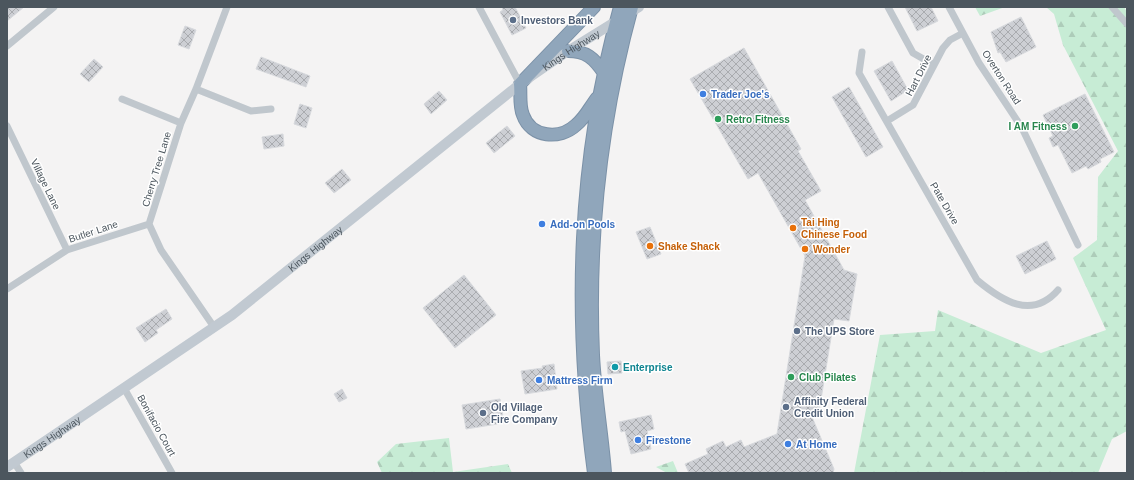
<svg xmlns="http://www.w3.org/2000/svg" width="1134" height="480" font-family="Helvetica,sans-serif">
	<defs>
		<pattern id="forest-firs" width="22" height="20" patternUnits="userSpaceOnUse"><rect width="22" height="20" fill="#c7ecd5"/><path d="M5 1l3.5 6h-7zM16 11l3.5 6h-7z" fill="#adccb9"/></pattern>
		<pattern id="building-cross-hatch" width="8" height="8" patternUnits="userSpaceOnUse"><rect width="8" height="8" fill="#cdcfd4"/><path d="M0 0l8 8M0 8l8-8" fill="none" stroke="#a9abaf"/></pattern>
	</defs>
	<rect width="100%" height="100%" fill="#f4f3f3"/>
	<!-- forest -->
	<path fill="url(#forest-firs)" d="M975,7H1005L980,16Z
		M1046,7H1124L1127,12V431L1112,439L1098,473H854L880,335L935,331L938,310L1041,353L1106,330L1073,258L1097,240L1098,177L1118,151L1063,45L1054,14Z
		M449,438L453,472L508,464L512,473H382L377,462L396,444Z
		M673,461L678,473H667L656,467Z"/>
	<!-- building -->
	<path fill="url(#building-cross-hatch)" stroke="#d7d9dd" d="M7,7H24L7,21Z
		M502,7H515L526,28L512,35L500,12L503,10Z
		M905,7H931L938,21L917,31Z
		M1021,17L1036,47L1006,62L1000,52L998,53L991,32Z
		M185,26L196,30L189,49L178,45Z
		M744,48L801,149L798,151L821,191L805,200L844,270L857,274L849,321L834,319L818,418L812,417L834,469L833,473H689L685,464L708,454L706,449L723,441L726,447L741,440L744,447L777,434L805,256L758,173L748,179L690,79Z
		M261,57L310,76L306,87L256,69Z
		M94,59L103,67L89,82L80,74Z
		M892,61L908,90L891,101L874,71Z
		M849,87L883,147L866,157L832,97Z
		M439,91L447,100L431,114L424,104Z
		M1085,94L1114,152L1100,159L1101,162L1088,169L1086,166L1072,173L1058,145L1053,147L1049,138L1053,136L1043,115Z
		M300,104L312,108L306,128L294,124Z
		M507,126L515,136L494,153L486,143Z
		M283,134L284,146L264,149L262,137Z
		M342,169L351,180L334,193L325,183Z
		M650,227L661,254L647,259L636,232Z
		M1047,241L1056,259L1025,274L1016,256Z
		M464,275L496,315L455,348L423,308Z
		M166,309L172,319L156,330L158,333L145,342L136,328Z
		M621,361L622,373L608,374L607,362Z
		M554,364L557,389L525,394L521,371L543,368L542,366Z
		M342,389L347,398L339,402L334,394Z
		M500,399L504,423L466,429L462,405Z
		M651,415L654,429L647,431L651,449L631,454L625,431L621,432L619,422Z"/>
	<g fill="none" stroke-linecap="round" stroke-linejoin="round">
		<!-- highway casing -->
		<g stroke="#7b91a7" stroke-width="14">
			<path id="highway" d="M594,7L520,84C521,94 519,106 523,115C531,138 560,140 576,125C585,118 590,107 597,98
				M568,51C586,51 594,58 604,73
				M594,473C573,315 577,161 620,7
				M605,473C602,434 595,395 593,355C588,238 601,120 632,7"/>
		</g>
		<!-- street -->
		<path stroke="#c0c7cd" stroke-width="7" d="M479,7L520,84
			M888,7L913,53L934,65
			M949,7L979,63L1022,128L1078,245
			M1112,7L1127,24
			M7,46L54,7
			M862,52L859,73L977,280C1002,301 1032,320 1058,290
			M196,89L251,111L271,109
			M122,99L181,123
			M887,121L913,105L943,48L950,40L963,33
			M7,126L67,250
			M7,289L67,250L149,224
			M214,327L161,250L149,224L181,123L196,89L227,7
			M124,388L172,473
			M14,462L21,473"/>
		<!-- secondary -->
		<path stroke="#c1c9d1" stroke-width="10" id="s1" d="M7,467L232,315L520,84L568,51L639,7"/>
		<!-- highway -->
		<use href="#highway" stroke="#90a6bb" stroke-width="12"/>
	</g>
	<!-- markers -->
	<g fill="#5c6f8a" stroke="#fff" stroke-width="1.5">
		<circle cx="513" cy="20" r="4"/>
		<circle cx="797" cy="331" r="4"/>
		<circle cx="786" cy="407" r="4"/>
		<circle cx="483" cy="413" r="4"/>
	</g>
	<g fill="#3f7fe0" stroke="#fff" stroke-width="1.5">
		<circle cx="703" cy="94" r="4"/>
		<circle cx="542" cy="224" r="4"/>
		<circle cx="539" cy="380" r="4"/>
		<circle cx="638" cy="440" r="4"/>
		<circle cx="788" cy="444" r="4"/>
	</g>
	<g fill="#2e9e5b" stroke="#fff" stroke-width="1.5">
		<circle cx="718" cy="119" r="4"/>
		<circle cx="1075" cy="126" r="4"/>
		<circle cx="791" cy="377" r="4"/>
	</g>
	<g fill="#e8710a" stroke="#fff" stroke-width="1.5">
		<circle cx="793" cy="228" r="4"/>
		<circle cx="650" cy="246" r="4"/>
		<circle cx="805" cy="249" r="4"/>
	</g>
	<circle fill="#0f9aa8" stroke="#fff" stroke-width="1.5" cx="615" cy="367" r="4"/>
	<g text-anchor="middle" stroke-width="3" stroke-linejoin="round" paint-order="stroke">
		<!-- service labels -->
		<g font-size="10" font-weight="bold" fill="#4e5e75" stroke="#fff" text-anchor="start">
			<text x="521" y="24">Investors Bank</text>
			<text x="805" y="335">The UPS Store</text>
			<text x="794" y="405">Affinity Federal<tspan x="794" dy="12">Credit Union</tspan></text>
			<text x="491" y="411">Old Village<tspan x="491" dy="12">Fire Company</tspan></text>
		</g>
		<!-- street labels -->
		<g font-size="10" fill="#4c565e" stroke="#fff">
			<text dy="4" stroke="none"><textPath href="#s1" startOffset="702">Kings Highway</textPath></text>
			<text transform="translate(918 75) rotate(-63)" y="4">Hart Drive</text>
			<text transform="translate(1002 77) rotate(57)" y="4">Overton Road</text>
			<text transform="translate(156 169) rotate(-73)" y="4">Cherry Tree Lane</text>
			<text transform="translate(46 184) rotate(64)" y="4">Village Lane</text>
			<text transform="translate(945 203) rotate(60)" y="4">Pate Drive</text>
			<text transform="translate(93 231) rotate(-18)" y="4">Butler Lane</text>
			<text dy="4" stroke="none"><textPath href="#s1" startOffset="378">Kings Highway</textPath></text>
			<text transform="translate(157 425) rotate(61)" y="4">Bonifacio Court</text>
			<text dy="4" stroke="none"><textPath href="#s1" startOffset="54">Kings Highway</textPath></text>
		</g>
		<!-- shop labels -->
		<g font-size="10" font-weight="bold" fill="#366cbe" stroke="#fff" text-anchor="start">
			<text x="711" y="98">Trader Joe's</text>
			<text x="550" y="228">Add-on Pools</text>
			<text x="547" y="384">Mattress Firm</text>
			<text x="646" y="444">Firestone</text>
			<text x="796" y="448">At Home</text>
		</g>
		<!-- leisure labels -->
		<g font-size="10" font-weight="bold" fill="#27864d" stroke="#fff" text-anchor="start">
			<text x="726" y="123">Retro Fitness</text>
			<text x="1067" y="130" text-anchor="end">I AM Fitness</text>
			<text x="799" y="381">Club Pilates</text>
		</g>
		<!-- food labels -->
		<g font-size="10" font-weight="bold" fill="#c56008" stroke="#fff" text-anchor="start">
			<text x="801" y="226">Tai Hing<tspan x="801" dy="12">Chinese Food</tspan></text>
			<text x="658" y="250">Shake Shack</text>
			<text x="813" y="253">Wonder</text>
		</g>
		<!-- culture labels -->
		<g font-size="10" font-weight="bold" fill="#0d838f" stroke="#fff" text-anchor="start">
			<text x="623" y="371">Enterprise</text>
		</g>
	</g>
	<!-- border -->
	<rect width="1134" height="480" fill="none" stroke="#4c565e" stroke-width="16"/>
</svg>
